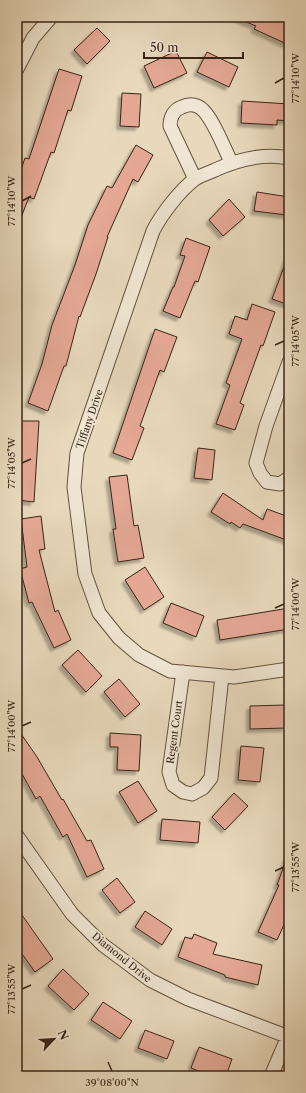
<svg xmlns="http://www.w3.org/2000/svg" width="306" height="1093" font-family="'Libre Caslon Text',serif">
	<defs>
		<filter id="shadow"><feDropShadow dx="-3.5" dy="3.5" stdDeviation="1" flood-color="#0004"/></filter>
	</defs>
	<rect width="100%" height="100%" fill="#e8d9bc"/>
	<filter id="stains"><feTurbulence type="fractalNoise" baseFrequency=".005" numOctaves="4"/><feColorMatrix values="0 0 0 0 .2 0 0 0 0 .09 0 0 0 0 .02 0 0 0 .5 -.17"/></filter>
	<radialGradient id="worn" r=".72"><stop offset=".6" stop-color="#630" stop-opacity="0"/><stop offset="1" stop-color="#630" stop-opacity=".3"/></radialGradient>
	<!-- building -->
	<path fill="#e4a895" stroke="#382415" filter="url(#shadow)" d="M234,17H284L289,19V45L254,29L256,26Z
		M97,28L110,41L87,64L74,50Z
		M176,51L187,73L154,88L144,66Z
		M207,52L238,67L229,87L197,72Z
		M59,69L82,76L71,111L68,110L54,153L51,152L34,199L29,197L17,228V181L25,158L29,159Z
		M122,93L141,94L139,127L120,126Z
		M242,101L289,104V121L277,120V125L241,123Z
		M136,145L153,155L138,182L133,179L107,237H108L96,274L80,317L79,316L66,366H64L48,411L28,403L42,364L52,325L75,265L88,225L107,186L112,188Z
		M257,192L289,197L287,215L254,211Z
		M229,199L245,217L223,236L209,220Z
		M186,238L210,247L198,282L195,281L180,318L163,311L173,287H174L185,256L180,255Z
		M288,256H289V305L272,299Z
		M252,304L275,312L263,346L261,345L240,403L244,405L235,430L216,424L230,385L226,383L242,339L229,334L235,316L247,320Z
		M155,329L177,337L164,372L160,370L140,426L144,428L132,460L113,453Z
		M20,421H39L34,502L17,500Z
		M198,448L215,450L212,480L194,478Z
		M127,475L134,526L138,525L144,558L118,562L113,529H116L109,477Z
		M223,493L263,520L267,509L289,517V541L243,524L240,528L231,522L230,524L211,512Z
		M41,516L45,549L39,550L55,612L58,610L71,640L54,648L32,602L29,603L20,569L27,567L21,519Z
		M145,567L164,597L144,610L125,580Z
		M171,603L204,616L196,637L163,623Z
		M289,608V629L220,640L217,620Z
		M78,650L102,676L86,692L62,665Z
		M119,679L140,704L125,717L104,692Z
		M286,705V728L250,729V706Z
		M17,728L37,757L62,800L63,799L87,841L91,840L104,869L87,877L67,834L63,837L40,796L36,799L17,765Z
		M110,733L141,735L139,771L117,770L118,747H110Z
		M241,746L264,748L260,782L238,780Z
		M138,781L157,811L138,823L119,792Z
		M234,793L248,806L225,830L212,817Z
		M162,819L200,822L198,843L160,840Z
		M288,855L289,914L277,940L258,932L279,885H277Z
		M117,878L135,902L120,913L102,890Z
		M17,908L53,959L35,972L17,947Z
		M145,911L172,929L162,945L135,927Z
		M194,934L217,943L213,954L262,965L258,985L225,977V975L178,957L185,937L192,939Z
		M63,969L89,994L74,1010L48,986Z
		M103,1002L132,1021L120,1039L91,1020Z
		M145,1030L174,1041L167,1059L138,1048Z
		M199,1047L232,1059L226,1076H211L191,1068Z"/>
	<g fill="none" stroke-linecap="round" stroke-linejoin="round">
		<!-- minor casing -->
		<g stroke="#64513f" stroke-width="15">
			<path id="minor" d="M17,69L33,38L51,17
				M289,158C263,153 239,159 215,170C209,173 201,175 195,179C180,190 161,215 153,231L77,453L74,487L85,574L99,613L119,638L139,655L170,671L234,677L289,669
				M195,179L170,126C170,118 173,110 182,107C186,105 192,104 197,106C210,110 225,150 231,162
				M289,362L266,426L256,463L260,473L267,482L280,484L289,478
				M183,672L169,772L173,785L183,792L192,794L203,788L211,778L222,676
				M17,836L72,914L103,945L150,980L188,999L289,1037
				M271,1076L289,1034"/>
		</g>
		<!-- minor -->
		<use href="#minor" stroke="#f0e6d3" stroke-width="13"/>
	</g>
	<!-- ticks -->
	<path fill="none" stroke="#382415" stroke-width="1.5" d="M275,83L284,78M22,201L31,196M275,345L284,341M22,463L31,459M275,608L284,604M22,726L31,722M275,871L284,867M22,989L31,985M108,1062L112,1071"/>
	<g text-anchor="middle" stroke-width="4" stroke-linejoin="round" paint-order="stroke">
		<!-- street labels -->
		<g font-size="10" fill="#382415" stroke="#f0e6d3">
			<text transform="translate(89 419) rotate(-71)" y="4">Tiffany Drive</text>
			<text transform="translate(174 732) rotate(-82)" y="4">Regent Court</text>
			<text transform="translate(122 957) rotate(39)" y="4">Diamond Drive</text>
		</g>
	</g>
	<!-- margin -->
	<rect width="306" height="1093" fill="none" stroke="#e8d9bc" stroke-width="44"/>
	<!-- north arrow -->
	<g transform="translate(54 1039) rotate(65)" stroke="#f0e6d3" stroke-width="3" paint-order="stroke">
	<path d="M0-3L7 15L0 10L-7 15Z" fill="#382415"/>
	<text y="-6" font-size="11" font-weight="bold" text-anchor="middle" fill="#382415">N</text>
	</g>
	<!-- scale -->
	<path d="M144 52v6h99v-6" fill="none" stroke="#382415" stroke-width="2"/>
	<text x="150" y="52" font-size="12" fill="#382415" stroke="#f0e6d3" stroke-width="3" paint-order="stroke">50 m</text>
	<rect x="22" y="22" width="262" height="1049" fill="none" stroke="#382415" stroke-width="1.5"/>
	<g font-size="10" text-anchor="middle" fill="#382415">
		<text transform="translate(295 78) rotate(-90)" y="4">77°14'10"W</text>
		<text transform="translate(11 201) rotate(-90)" y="4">77°14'10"W</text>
		<text transform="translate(295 341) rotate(-90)" y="4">77°14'05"W</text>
		<text transform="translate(11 463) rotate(-90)" y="4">77°14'05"W</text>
		<text transform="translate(295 604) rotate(-90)" y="4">77°14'00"W</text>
		<text transform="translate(11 726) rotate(-90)" y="4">77°14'00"W</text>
		<text transform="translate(295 867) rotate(-90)" y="4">77°13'55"W</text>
		<text transform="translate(11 989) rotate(-90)" y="4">77°13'55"W</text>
		<text x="112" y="1086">39°08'00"N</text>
	</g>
	<rect width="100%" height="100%" filter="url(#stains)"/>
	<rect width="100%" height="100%" fill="url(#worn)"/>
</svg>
